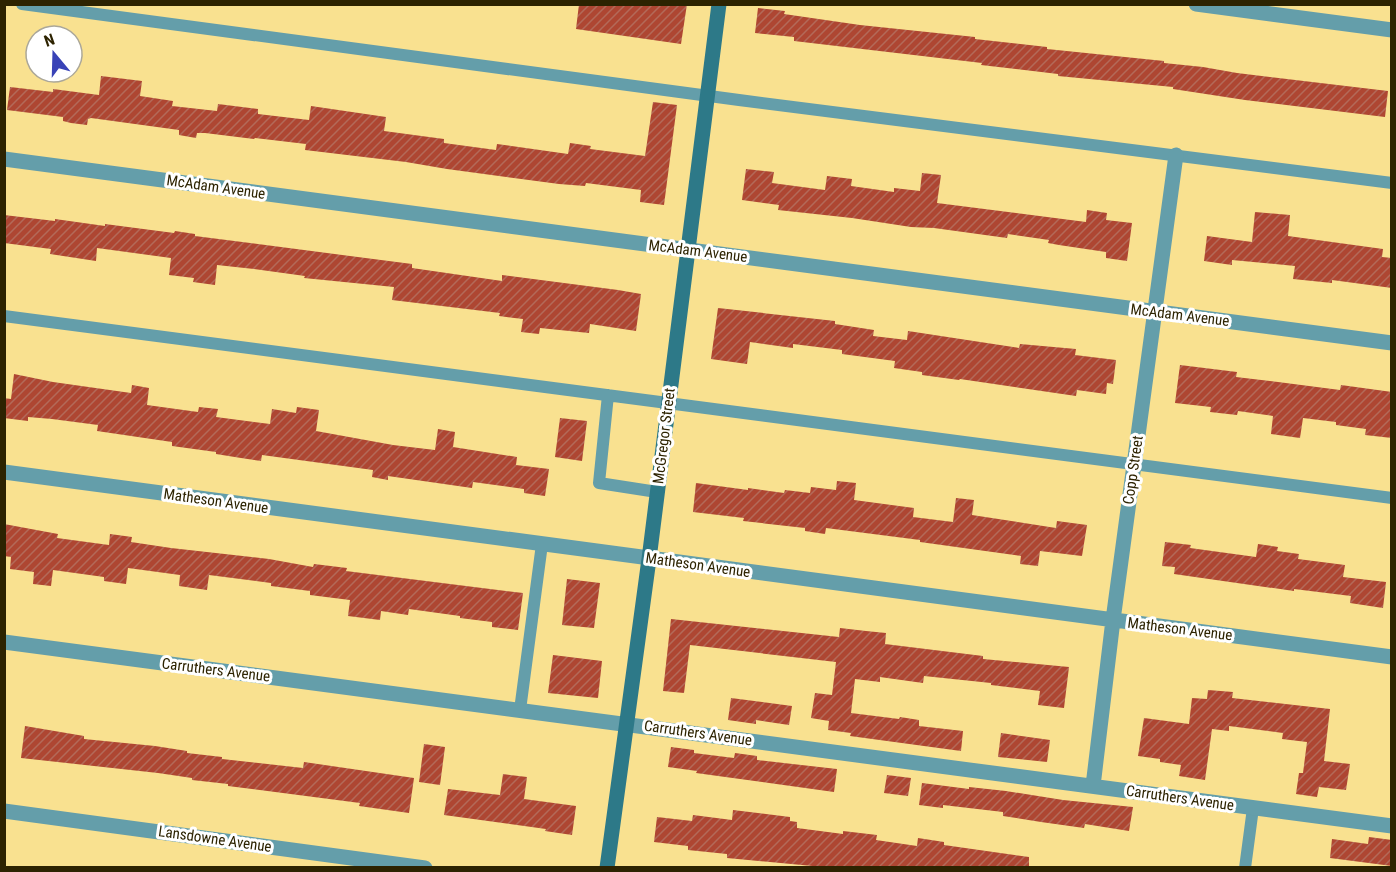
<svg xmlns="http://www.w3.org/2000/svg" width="1396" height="872" font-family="'Roboto Condensed',sans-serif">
	<defs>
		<pattern id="building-hatch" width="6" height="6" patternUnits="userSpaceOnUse" patternTransform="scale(1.5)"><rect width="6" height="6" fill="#ae4632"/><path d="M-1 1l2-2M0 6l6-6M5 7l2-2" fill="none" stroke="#b36a59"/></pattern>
	</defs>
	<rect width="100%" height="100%" fill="#f9e190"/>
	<!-- building -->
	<path fill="url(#building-hatch)" d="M579,4H687L681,44L576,29Z
		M758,8L785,11L784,14L860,25L975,37V39L1047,47V49L1164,61V63L1203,67L1237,73L1388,91L1385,117L1245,100L1173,89V87L1058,76V74L981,65L982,63L794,41V37L755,33Z
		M101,76L142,81L140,96L173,101L172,106L217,111L218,104L258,109V114L309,120L311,106L386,117L384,131L444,139V143L496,150L497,144L568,154L570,143L591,146L590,149L645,156L653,102L677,105L664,205L640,202L641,190L586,183L585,186L559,184L447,169L406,162L305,150L306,144L255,138L254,139L205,133H197L196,138L179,135V130L91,118L88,119L87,125L71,123L63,121V117L7,110L10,87L53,92V89L99,95Z
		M746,169L774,172L772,183L825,190L827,176L852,179L851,186L894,192V188L920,191L922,173L941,175L937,203L1086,222L1087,210L1107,213L1106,220L1132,223L1127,261L1106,258V252L1059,245L1048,243L1049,240L1008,234L1007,238L934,228L911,227L852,218L778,210L779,205L742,200Z
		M1255,212L1290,215L1288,236L1383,249L1382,257L1392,258V288L1332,280V283L1293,279L1295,266L1232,260V265L1204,261L1207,236L1252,242Z
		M4,215L55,221V219L105,226V224L174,233L175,231L195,234V236L412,264V268L502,281V275L618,290L641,294L636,331L590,324L589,333L540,328L539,334L521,332L523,319L499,316L500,313L392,300L394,287L304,278L305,276L254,269L217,265L215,285L193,282L194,278L169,275L171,258L97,248L96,261L50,254L51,249L4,243Z
		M718,308L835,321V324L874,330L873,336L907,340L908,331L1019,348L1020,344L1076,349L1075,355L1116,360L1113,384L1107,383L1106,394L1077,390L1076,396L960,379L959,380L922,375V372L894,368L895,361L842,354V350L793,344V348L750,342L747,364L711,359Z
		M1180,365L1237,372L1236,377L1278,382L1340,390L1341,385L1392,392V438L1365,435L1366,429L1336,425V422L1303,418L1300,438L1271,434L1273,416L1238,411L1237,415L1210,412L1211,407L1175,403Z
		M14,374L53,382L131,393L132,385L149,388L147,405L198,412L199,407L218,409L216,417L270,424L272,409L296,413L297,407L319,410L316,431L393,445L435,450L438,429L455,432L453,447L517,457L516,465L549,469L545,496L524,493V489L473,482L472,488L388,476V480L372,477L373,470L262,455L261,461L241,458L216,454V452L172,446V442L97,431L98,425L52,419L28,417V421L4,418V398L11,399Z
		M560,418L587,421L582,461L555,457Z
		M837,481L856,483L854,500L914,508L913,517L953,522L956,498L974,500L972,515L1056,528L1057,521L1087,525L1082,556L1040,551L1038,566L1020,564L1021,556L920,542V540L826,528L825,534L805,531V528L743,521L744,518L693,512L696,483L748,490V488L784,493L785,490L810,493L811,487L836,490Z
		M4,524L58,534L57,538L109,545L110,534L132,537L131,542L171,548L269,559L313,567L314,564L347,568L346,571L523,593L518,630L492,627V622L460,618V616L409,609L408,615L381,611L380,620L348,616L350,600L310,595V591L271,586V583L209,575L207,590L179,586L180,575L128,568L126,584L104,581V577L53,570L51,586L33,584L34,572L10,569L11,557L4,556Z
		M1165,542L1191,545L1190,548L1256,557L1258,544L1278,547L1277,551L1299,554L1298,559L1345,565L1343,577L1386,582L1383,608L1350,603L1351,596L1294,589V591L1174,574L1175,567L1162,566Z
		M567,579L600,583L594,628L562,625Z
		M671,619L839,637L840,628L866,631L886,633L885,644L983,656V659L1069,667L1064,708L1038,705L1040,691L991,685V683L924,676L923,683L880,677V682L855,679L851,713L899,719L900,717L919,720V726L963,731L961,751L850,736L851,733L828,730L829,721L811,718L815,693L832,695L836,662L690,645L684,693L663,691Z
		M553,655L602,661L598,698L548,693Z
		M1208,690L1233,692L1232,698L1330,709L1324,761L1350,764L1346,790L1319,787L1317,797L1296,794L1299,773H1303L1307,742L1282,739L1283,733L1229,726V731L1212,729L1205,780L1179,776L1181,765L1160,762V759L1138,756L1144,718L1189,724L1192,698L1207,699Z
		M731,698L792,706L789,725L756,720V724L728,720Z
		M25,726L84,736V739L155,746L187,751V753L222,757V759L303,768L304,762L414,778L409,813L359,806L360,803L228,786V784L192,780V778L158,773L21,758Z
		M1001,733L1050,740L1047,762L998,757Z
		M424,744L445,747L440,785L419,782Z
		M671,747L694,750V753L734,758L735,753L757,756V760L837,769L834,792L696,773L697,771L668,767Z
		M503,774L527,777L524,799L576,806L572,835L545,831L546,829L444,815L448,789L500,795Z
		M887,775L911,778L908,796L884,793Z
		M922,783L969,789V787L1006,791L1063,800L1133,807L1129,831L1085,824L1084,828L1041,822L1003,816V812L943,805V808L919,805Z
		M733,810L790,817V821L797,822V828L843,834V831L877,835L876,840L917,846L918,838L944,842V845L1029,857V867H823L727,858V854L688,850V846L654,842L657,817L692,821L693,815L732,820Z
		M1369,837L1392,840V866L1330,858L1332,839L1368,844Z"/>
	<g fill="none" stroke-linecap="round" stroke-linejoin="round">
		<!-- lane -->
		<path stroke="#649eaa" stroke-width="12" d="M22,4L739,100L1392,183
			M4,316L1392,498
			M608,395L599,483L657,492
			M520,710L542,544
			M1245,868L1253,808"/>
		<!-- street -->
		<path stroke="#649eaa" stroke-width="15" d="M1196,4L1392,30
			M4,159L1392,343
			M4,472L1392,657
			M4,642L1392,826
			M1093,786L1113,620L1176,155
			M4,811L425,868"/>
		<!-- secondary -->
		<path stroke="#2d7988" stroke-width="15" d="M607,868L649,559L719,4"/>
	</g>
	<g text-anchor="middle" stroke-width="6" stroke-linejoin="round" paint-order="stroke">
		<!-- street labels -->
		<g font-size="15" fill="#2d2301" stroke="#fff">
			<text transform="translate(216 187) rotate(8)" y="5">McAdam Avenue</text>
			<text transform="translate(698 251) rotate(7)" y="5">McAdam Avenue</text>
			<text transform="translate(1180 315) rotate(7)" y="5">McAdam Avenue</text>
			<text transform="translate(664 436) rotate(-83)" y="5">McGregor Street</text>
			<text transform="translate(1133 470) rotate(-82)" y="5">Copp Street</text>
			<text transform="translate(216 501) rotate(8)" y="5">Matheson Avenue</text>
			<text transform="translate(698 565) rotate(8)" y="5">Matheson Avenue</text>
			<text transform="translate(1180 629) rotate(7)" y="5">Matheson Avenue</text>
			<text transform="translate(216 670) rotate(7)" y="5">Carruthers Avenue</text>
			<text transform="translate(698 733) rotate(8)" y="5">Carruthers Avenue</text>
			<text transform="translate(1180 798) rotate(8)" y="5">Carruthers Avenue</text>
			<text transform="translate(215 839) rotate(8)" y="5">Lansdowne Avenue</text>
		</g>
	</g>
	<!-- border -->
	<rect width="1396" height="872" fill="none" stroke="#2d2301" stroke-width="12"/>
	<!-- north arrow -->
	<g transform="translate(54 54) rotate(341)"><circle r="28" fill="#ffffff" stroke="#aba799" stroke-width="1.5"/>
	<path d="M0-4.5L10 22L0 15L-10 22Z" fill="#3943b7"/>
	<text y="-9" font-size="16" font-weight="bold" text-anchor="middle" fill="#2d2301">N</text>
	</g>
</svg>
